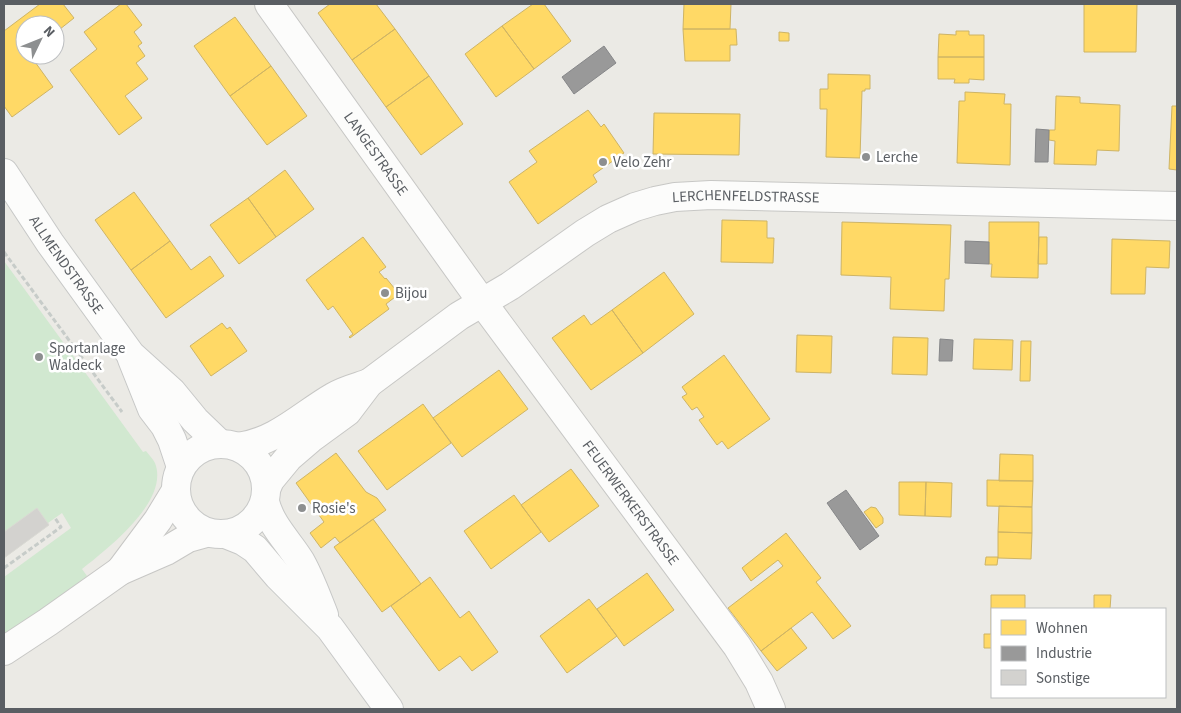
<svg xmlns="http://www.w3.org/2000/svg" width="1181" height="713" font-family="'Source Sans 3',sans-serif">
	<rect width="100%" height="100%" fill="#ebeae5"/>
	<!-- green -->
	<path fill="#d1e8d0" d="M4,261L143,452L146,451C149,455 153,459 155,463C170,501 107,549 82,569L87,576L33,617L4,635V577L71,528L62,513L48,523L49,525L4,558Z"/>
	<!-- homes -->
	<path fill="#ffd966" stroke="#ceb465" d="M40,4H63L74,18L55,33V25H25V55H30L53,87L12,117L4,106V31Z
		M121,4H126L142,25L134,32L142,43L138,46L145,56L136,63L148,79L125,96L142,118L119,135L70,70L97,49L84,32Z
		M330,4H376L395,29L352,60L318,13Z
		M533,4H544L571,41L534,69L502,26Z
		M684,4H731L730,29H683Z
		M1084,4H1137L1136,52H1084Z
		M235,17L271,66L230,96L194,46Z
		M502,26L534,69L496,97L465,54Z
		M395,29L429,76L386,107L352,60Z
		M683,29H736L737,45H730V61H685Z
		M956,31H969V35H984V57H938L939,34L956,35Z
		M779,32L789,33V41H779Z
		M938,57H984V80L969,79V83H954L955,79H938Z
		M271,66L307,116L267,145L230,96Z
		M828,74L870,75V89H865V91H862L860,158L826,157L827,109H820V89H828Z
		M429,76L463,124L421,155L386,107Z
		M965,92L1005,94L1004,104H1011L1010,165L957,163L959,101H965Z
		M1056,96L1080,97V103L1120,105L1119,151L1097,150L1096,165L1054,164L1055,141L1049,140V130H1055Z
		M1172,106H1177V170L1169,169Z
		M588,110L601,127L604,124L624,153L593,175L597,182L538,224L509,182L537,162L529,151Z
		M654,113L740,114L739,155L653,154Z
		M285,170L314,209L276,237L248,198Z
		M134,192L170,241L131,270L95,220Z
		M248,198L276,237L239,264L210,225Z
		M722,220L767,221V238H774L773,263L721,262Z
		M842,222L951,225L949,279H945L944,311L890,309L891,277L841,275Z
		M989,222H1039L1038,278L991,277L992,264H989Z
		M363,237L386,267L379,272L385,279L386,278L399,294L386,304L389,309L350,338L349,337L353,334L333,306L328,310L306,280Z
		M1039,237H1047V264H1038Z
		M1112,239L1170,241L1169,268L1146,267L1145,294H1111Z
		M170,241L191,270L210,256L224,276L166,318L131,270Z
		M664,272L694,314L643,353L612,310Z
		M612,310L643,353L591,390L552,338L584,315L591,325Z
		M222,323L227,329L230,327L247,351L211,376L190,346Z
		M797,335L832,336L831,373L796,372Z
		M893,337L928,338L927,375L892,374Z
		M974,339L1013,340L1012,370L973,369Z
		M1021,341H1031L1030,381H1020Z
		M724,355L770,419L728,449L722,441L717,445L699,420L704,417L697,407L692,410L682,397L687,394L682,387Z
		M499,370L528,409L462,457L433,418Z
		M423,404L451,443L387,490L358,451Z
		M336,453L366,492L377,498L386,510L340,543L335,537L321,548L310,533L324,522L296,483Z
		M1000,454L1033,455V481H999Z
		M571,469L599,506L549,542L521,505Z
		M987,480L1033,481L1032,507L987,506Z
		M899,482H926L925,516L899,515Z
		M926,482L952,483L951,517L925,516Z
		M514,495L541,532L491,569L464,531Z
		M999,506L1032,507V533L998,532Z
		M871,507L876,508L883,518V523L876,528L864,512Z
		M373,519L421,584L382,612L334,547Z
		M998,532L1032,533L1031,559L998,558Z
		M786,533L821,578L816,582L851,626L833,639L812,612L761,651L728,608L783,566L778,560L751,581L742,568Z
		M986,557H998L997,565H985Z
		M647,573L674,610L624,646L597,609Z
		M430,577L460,618L469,611L498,652L472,671L460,656L439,671L391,606Z
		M991,595H1025V609H992V648H984V634H991Z
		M1094,595H1111L1110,609H1094Z
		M589,599L617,636L567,673L540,636Z
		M791,628L807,648L777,671L761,651Z"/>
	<!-- industry -->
	<path fill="#999" stroke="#868789" d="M604,46L616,63L574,94L562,77Z
		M1036,129L1049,130L1048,162H1035Z
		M965,241L989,242V264L965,263Z
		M940,339L953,340L952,361H939Z
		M846,490L879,536L860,550L827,503Z"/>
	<!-- building -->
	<path fill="#d3d2cf" stroke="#dad9d4" d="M37,508L49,525L4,558V532Z"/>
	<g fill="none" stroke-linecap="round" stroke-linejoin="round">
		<!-- minor casing -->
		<g stroke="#c7c7c5" stroke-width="30">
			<g id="minor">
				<path id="s1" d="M269,4L482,302L737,646L759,682L771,709"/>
				<path d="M238,447C276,442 302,415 333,397C344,390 358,387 369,383"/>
				<path id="s2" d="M267,487L270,480L289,457L310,439L347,412L369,383L459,316L510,286L585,233L608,219L635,207L655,201L675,197L711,195L1177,206"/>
				<path d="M120,571L158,520L175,492"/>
				<path d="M4,651L48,622L120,571L166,551L188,538L206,533"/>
			</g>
		</g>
		<!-- secondary casing -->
		<g stroke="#c7c8c7" stroke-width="30">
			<g id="secondary">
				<path id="s3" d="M4,173L50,243L131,355L172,392L195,420L220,444"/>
				<path d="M132,359L152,409L165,426L172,440L181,467"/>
				<circle cx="221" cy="489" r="45"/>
				<path d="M265,502C271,526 289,542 301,562C310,578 317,597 324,615"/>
				<path d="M228,535L243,541L255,549L278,576L330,628L389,709"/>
			</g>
		</g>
		<!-- path -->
		<path stroke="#c7ccc9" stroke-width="3" stroke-dasharray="5 2.5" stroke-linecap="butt" d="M4,252L122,412
			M4,568L61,527L55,518"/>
		<!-- minor -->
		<use href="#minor" stroke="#fcfcfb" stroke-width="28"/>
		<!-- secondary -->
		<use href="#secondary" stroke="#fcfcfb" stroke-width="28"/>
	</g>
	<!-- markers -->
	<g fill="#8d8f90" stroke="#fff" stroke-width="2">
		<circle cx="866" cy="157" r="5"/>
		<circle cx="603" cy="162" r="5"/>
		<circle cx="385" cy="293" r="5"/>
		<circle cx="39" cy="357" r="5"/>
		<circle cx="302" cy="508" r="5"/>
	</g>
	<g text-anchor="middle" stroke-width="5" stroke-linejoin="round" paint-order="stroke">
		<!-- street labels -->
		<g font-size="15" fill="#5a5e63" stroke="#fff">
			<text dy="5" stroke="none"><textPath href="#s1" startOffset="184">LANGESTRASSE</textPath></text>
			<text dy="5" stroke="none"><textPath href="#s2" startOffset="579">LERCHENFELDSTRASSE</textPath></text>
			<text dy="5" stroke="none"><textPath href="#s3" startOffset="111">ALLMENDSTRASSE</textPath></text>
			<text dy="5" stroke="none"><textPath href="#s1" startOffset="616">FEUERWERKERSTRASSE</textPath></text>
		</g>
		<!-- poi labels -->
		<g font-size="15" fill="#5a5e63" stroke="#fff" text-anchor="start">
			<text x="876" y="162">Lerche</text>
			<text x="613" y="167">Velo Zehr</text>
			<text x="395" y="298">Bijou</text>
			<text x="49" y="353">Sportanlage<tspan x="49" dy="17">Waldeck</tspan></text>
			<text x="312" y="513">Rosie's</text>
		</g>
	</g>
	<!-- border -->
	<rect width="1181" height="713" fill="none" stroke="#5a5e63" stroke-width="10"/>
	<!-- legend -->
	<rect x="991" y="608" width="175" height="90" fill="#ffffff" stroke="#bdbfc1"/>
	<rect x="1001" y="620" width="25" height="15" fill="#ffd966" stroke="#bdbfc1"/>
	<text x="1036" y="633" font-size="15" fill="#5a5e63">Wohnen</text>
	<rect x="1001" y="646" width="25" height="15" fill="#999999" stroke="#bdbfc1"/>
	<text x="1036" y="658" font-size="15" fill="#5a5e63">Industrie</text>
	<rect x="1001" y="670" width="25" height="15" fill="#d3d2cf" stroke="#bdbfc1"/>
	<text x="1036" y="683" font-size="15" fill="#5a5e63">Sonstige</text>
	<!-- north arrow -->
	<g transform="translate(40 40) rotate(47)"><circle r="24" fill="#ffffff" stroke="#bdbfc1"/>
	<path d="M0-4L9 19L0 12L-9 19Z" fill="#8d8f90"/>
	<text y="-8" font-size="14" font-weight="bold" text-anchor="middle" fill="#5a5e63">N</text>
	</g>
</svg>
